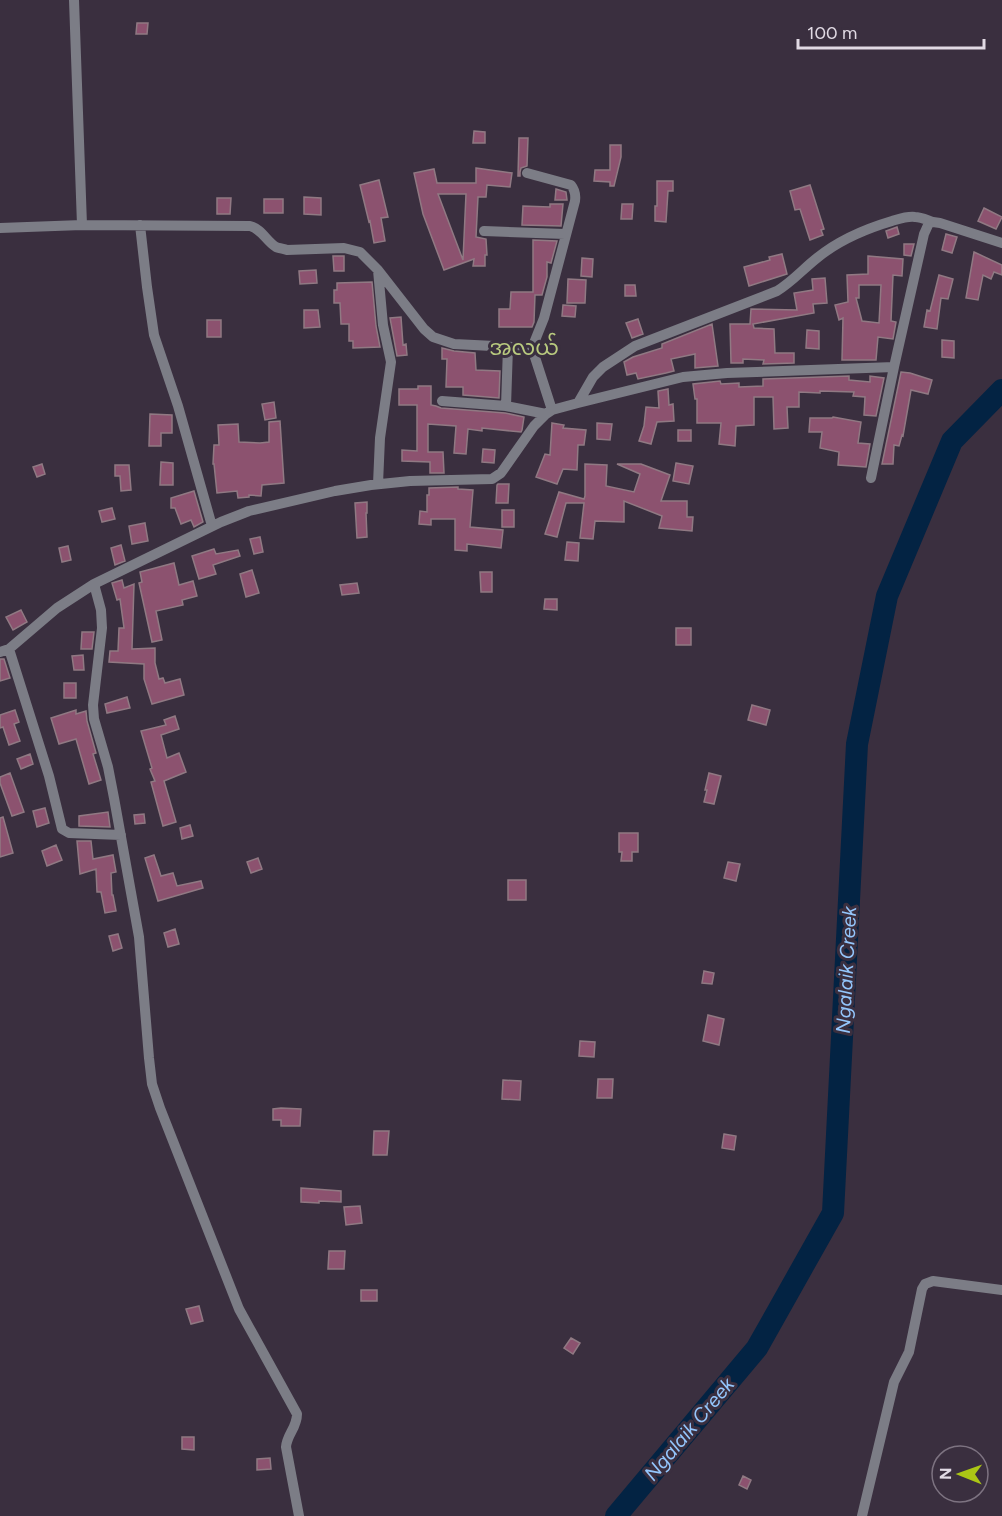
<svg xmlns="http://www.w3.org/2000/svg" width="1002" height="1516" font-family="Figtree,'Noto Sans Myanmar',sans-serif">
	<rect width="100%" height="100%" fill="#3a2f3f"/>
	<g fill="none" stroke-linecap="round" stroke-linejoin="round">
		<!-- river -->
		<path stroke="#032343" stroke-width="22" d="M616,1516L757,1348L833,1213L857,744L887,596L952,441L1002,390"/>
	</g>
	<!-- building -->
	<path fill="#8c526f" stroke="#907983" stroke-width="1.5" fill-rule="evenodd" d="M137,23H148L147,34H136Z
		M474,131L485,132V143H473Z
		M519,138H528L527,166L521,168L520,172V176H518Z
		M610,145H621V157L614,186H610V182L594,181L595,170H610Z
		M476,168L512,173L510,187L487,185L486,197H478L476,237L486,239L487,255H485V266H473L474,259L444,270L423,214L414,173L434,169L437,183H476ZM438,194H466L463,260Z
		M379,180L388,217L381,218L385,241L374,243L370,221L369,222L360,185Z
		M657,181H673V191H668L666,222L655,221V206H657Z
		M810,185L824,229L821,230L823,235L810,240L800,209L795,210L790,191Z
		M556,189L566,192L567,200H555Z
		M304,197L321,198V215L304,214Z
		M217,198H231L230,214H217Z
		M264,199H283V213H264Z
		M550,204H563L561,226L522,225L523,206L550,207Z
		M622,204H633L632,219H621Z
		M984,208L1002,217L996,229L978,221Z
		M897,227L899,234L888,238L886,231Z
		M946,234L957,237L952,253L942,250Z
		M533,240L557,241L551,263L547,262V277L542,295H535L534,322L532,327H499V309H510L511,292H533Z
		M904,244H914L911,256L904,255Z
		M974,252L1002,265V275L994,272L991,279L983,275L978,300L966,298Z
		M782,254L787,274L749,286L744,267L770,260L769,257Z
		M333,256H344V271H334Z
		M868,256L903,259L902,276L893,275L891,321L896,322L893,339L878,337L876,360H842L843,318L839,320L835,305L848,302L847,275L868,274ZM859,285H881L879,323L862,321L856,298H859Z
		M582,258L593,259L592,277L581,276Z
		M316,270L317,283L300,284L299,271Z
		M939,275L953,279L948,299L941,298L937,329L924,327L927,310L930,311Z
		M825,278L827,303L813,304L814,313L753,324L754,328L774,329L775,353H794V363L763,364L764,360L743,359V363H731L730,324H750L751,309L797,310L794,293L813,290L812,279Z
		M568,279L586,280L585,303H567Z
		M372,282L376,326L380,347L353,348V341H349V324H341L340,303H334V290H337V283Z
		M625,285H635L636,296H625Z
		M563,305L576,306L575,317L562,316Z
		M304,310H318L320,327L304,328Z
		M401,317L403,345L406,344L407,355L397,356L390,318Z
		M638,319L643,334L632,338L626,323Z
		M207,320H221V337H207Z
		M712,324L718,366L695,368V354L671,359L674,371L666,373L638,379L636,373L627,375L624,362L633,357L662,348V344Z
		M807,330L819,331V349L806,348Z
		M942,340L954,341V358L942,357Z
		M442,348L454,351L475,353L476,370L500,371L499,398L463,395V387H446L447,359H442Z
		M901,372L910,373L932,380L928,394L911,390L903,436L902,435L899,446L894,445L893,464H882Z
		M849,376V380L870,382V376L884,378L876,416L864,415L865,397L853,396L854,392L820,391V393L799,392V407H787L788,428L774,429L773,397H754V425L736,426L735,446L719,444L721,423H697V399H695L693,384L720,381L721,384L739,383V387L763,386V379Z
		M418,386H431V405L436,406L441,408L505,413L524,417L522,430L521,432L482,428V431L468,429L466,454L454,453L456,426L428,424V452H443L444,473H430V462L402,461V450L417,451V405H399V389H418Z
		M668,389L669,405L673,404L674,421L657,422L651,444L639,441L644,426L646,407L659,408L658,391Z
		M274,402L276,418L265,420L262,404Z
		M150,414L172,415V433H161V446H149Z
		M833,417L861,422L858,443L870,444L866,467L838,465L839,452L820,448L822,432H809L810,418H832Z
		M280,421L284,483L262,485L261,496L249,495V497L238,498L237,491L217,493L214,464H213L214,445H219L218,425L238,424L239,442L260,443L269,442V422Z
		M552,423L564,425L563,428L586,430L584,445H578L577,470L563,469L557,484L536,477L545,454L550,455Z
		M597,423L612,424L610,440L597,439Z
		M678,430H691V441H678Z
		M483,449L495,450L494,463L482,462Z
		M161,462L173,463V485H160Z
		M676,463L693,466L689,484L673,481Z
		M42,464L45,474L37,477L33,467Z
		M585,464L607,465L606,486L634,492L640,474L617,464H641L670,475L661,501H687V517H693L692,531L659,528L662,516L624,501V522L595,521L593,539L580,538L584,503H566L557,537L545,534L559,492L584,499L585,496Z
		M115,465H129L131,490L121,491L120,476H115Z
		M498,484H509L508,503H496L497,485Z
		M458,487V489L473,490L470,527L503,530L501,548L467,544V551L455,550V519H431V525L419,524L420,511L427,512V495H429V488Z
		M194,491L203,522L194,527L191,520L181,524L175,508H171V498Z
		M367,502V513H366L367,537L357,538L355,503Z
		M112,508L115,519L102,522L99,511Z
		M502,510H514V527H502Z
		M145,523L148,541L132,544L129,526Z
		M260,537L263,552L254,554L250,539Z
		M567,542L579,543L578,561L565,560Z
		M121,545L125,561L115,565L111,548Z
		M68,546L71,560L62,562L59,548Z
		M214,549L216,554L238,550L240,556L213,565L216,574L199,579L192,556Z
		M174,563L179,585L193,581L197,596L182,600L183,605L156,611L162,640L152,642L139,583L142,582L140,572Z
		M252,570L259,593L246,597L240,574Z
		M480,572H492V592H481Z
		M122,580L124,588L134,584L132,649L155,648V663L159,679L163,678L165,683L180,679L184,695L152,704L144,679V664L109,662L110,651H118L119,628H124L120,599L117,600L112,583Z
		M357,583L359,593L342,595L340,585Z
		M545,599H557V610L544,609Z
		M21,610L27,622L13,630L6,617Z
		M676,628H691V645H676Z
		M82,632H94L92,649H81Z
		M83,655L84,670H74L72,656Z
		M0,659H4L10,678L0,681Z
		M64,683H76V698H64Z
		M127,697L130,708L107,713L105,704Z
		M752,705L770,710L766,725L748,720Z
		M15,710L19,722L14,724L20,741L9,745L3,727L0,728V715Z
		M76,710V714L86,711L87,721L96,753L93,754L101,780L89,784L76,739L59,744L51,718Z
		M175,716L179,729L161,735L167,758L179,753L186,772L164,781L176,822L163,826L151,782L155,781L150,769L152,768L141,731L166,725L164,720Z
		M30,754L33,764L21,769L17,759Z
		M10,773L24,812L12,816L0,783V777Z
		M709,773L721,776L714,804L704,802L707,790H705Z
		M45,808L49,823L37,827L33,811Z
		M108,812L110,827L79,826V816Z
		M144,814L145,823L135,824L134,815Z
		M3,817L13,853L0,857V818Z
		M190,825L193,836L182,839L180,828Z
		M619,833H638V852H632V861H621L622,852H619Z
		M77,841H91L93,859L113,855L116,872L111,873L112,895H113L116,911L105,913L101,892H97L96,869L80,874Z
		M56,845L62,860L47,866L42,851Z
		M154,855L161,876L173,873L177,886L201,881L203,888L158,901L145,858Z
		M258,858L262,869L251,873L247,862Z
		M728,862L740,864L736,881L724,878Z
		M508,880H526V900H508Z
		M175,929L179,944L168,947L164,933Z
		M118,934L122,948L113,951L109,936Z
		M704,971L714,973L712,984L702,983Z
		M708,1015L724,1019L719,1045L703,1041Z
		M580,1041L595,1042L594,1057L579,1056Z
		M598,1079H613L612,1098H597Z
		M503,1080L521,1081L520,1100L502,1099Z
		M281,1108L301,1109L300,1126H281V1120H273V1109Z
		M374,1131H389L387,1155H373Z
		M724,1134L736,1136L734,1150L722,1148Z
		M301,1188L341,1191V1202L319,1201V1203L301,1202Z
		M360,1206L362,1223L346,1225L344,1207Z
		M329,1251H345L344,1269H328Z
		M361,1290H377V1301H361Z
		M199,1306L203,1321L191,1324L186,1309Z
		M571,1338L580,1343L573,1354L564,1348Z
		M182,1437H194V1450L182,1449Z
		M270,1458L271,1469L257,1470V1459Z
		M743,1476L751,1480L747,1489L739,1485Z"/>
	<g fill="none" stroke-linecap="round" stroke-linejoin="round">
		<!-- street -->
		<path stroke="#7c7d86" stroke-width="10" d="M74,0L82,225
			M527,173L571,185C575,190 576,194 575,201L544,318L532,348
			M140,225L147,287L154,335L178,406L212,526
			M0,228L82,225L250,226C262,229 266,241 276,247C278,248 284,249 287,250L344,248L360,252L378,270L424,329L433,337L454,344L532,348L552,410
			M484,231L565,234
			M378,270L383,325L391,362L380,438L378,484
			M442,401L506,406L546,414
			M578,403L593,377L603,367L635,346L777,291C792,282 803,269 817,258C839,240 865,229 892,221C899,219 907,216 915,217C921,217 927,220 933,222
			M506,406L508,347
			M871,478L894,367
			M9,649L49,776L62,829L69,833L121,835
			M0,652L9,649L57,608L94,584
			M299,1516L286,1447C287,1434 297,1428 297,1414L239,1309L160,1108L152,1084L149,1058L139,937L114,798L108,767L94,719L93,705L102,628L101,610L94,584L221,522L249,511L335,491L371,485L410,481L492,479L501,473L534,426L546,414L552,410L578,403L683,377L727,373L894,367L924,234L929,223L933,222L940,223L1002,243
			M862,1516L894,1382L909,1352L922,1289L925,1284L933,1281L1002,1290"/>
	</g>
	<g text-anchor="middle" stroke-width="6" stroke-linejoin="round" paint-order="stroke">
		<!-- water labels -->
		<g font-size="20" font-style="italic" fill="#94c6fc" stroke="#3a2f3f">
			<text transform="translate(846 970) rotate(-87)" y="7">Ngalaik Creek</text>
			<text transform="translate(689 1429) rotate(-50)" y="7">Ngalaik Creek</text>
		</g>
		<!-- quarter labels -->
		<g font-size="21" fill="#b9ca7f" stroke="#3a2f3f">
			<text x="524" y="355">အလယ်</text>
		</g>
	</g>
	<!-- north arrow -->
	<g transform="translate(960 1474) rotate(271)"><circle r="28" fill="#3a2f3f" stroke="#7d7381" stroke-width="1.5"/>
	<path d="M0-4.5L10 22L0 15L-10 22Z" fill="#abc615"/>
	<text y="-9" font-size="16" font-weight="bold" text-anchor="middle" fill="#e1dae4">N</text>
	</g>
	<!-- scale -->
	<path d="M798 39v9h186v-9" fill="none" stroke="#e1dae4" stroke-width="3"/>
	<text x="807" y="39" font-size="18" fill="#e1dae4" stroke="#3a2f3f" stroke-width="4.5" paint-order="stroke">100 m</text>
</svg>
